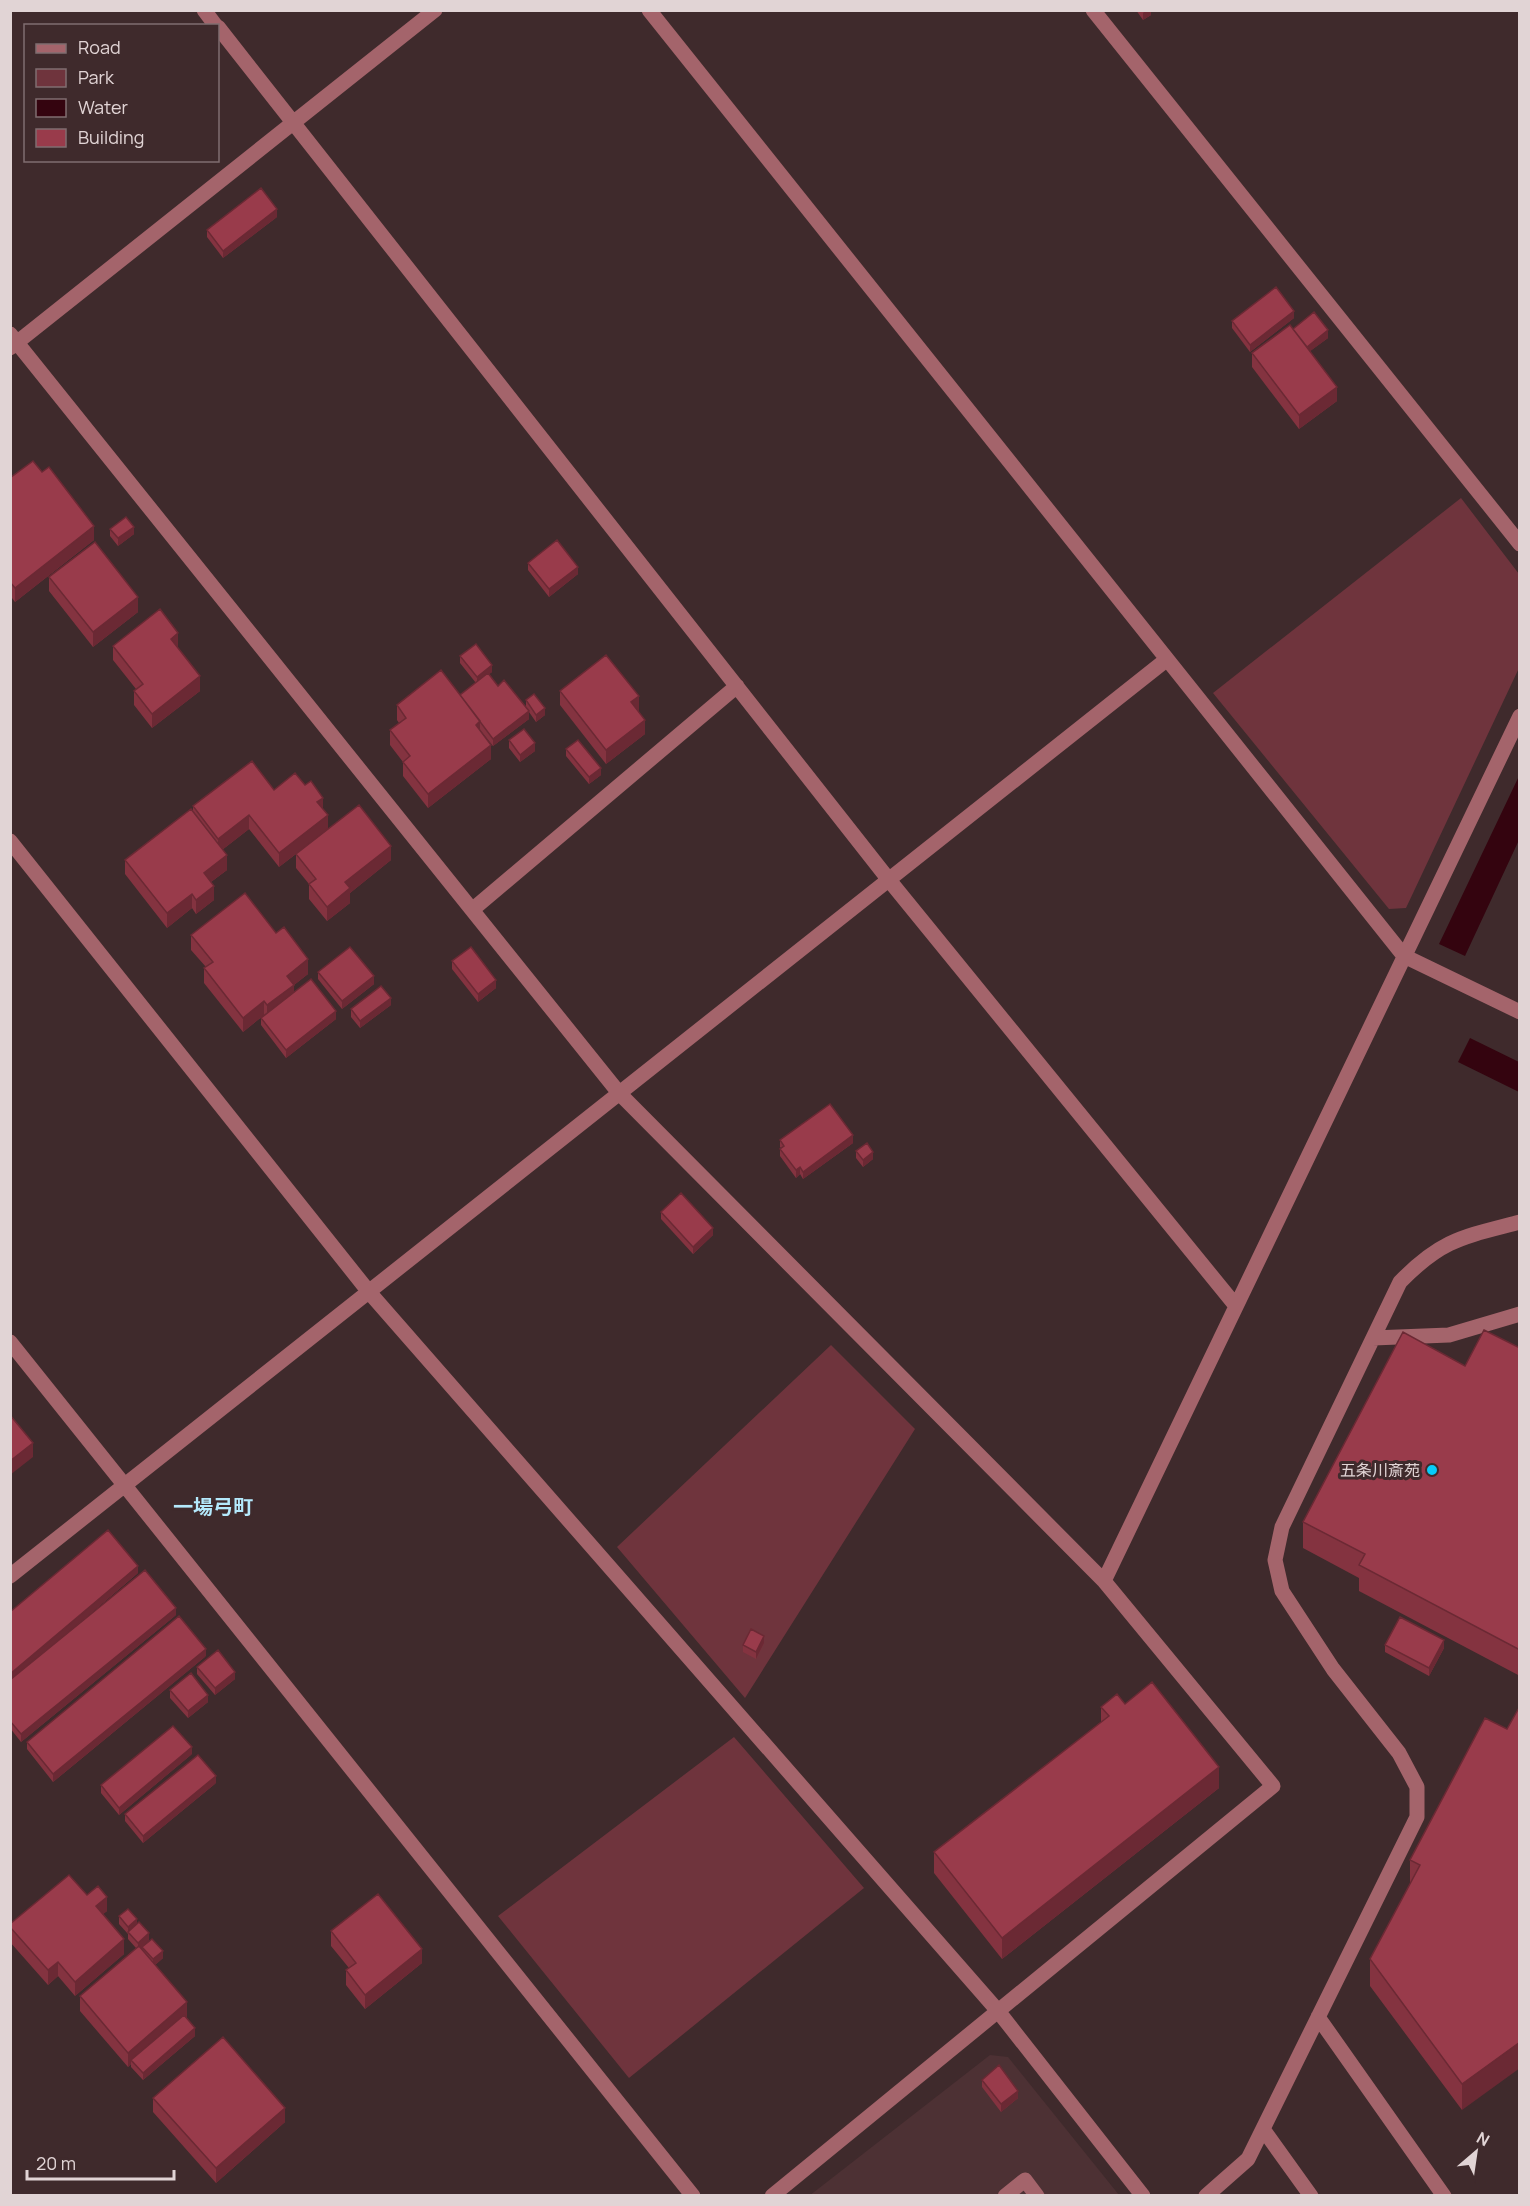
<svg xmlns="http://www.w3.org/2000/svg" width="1530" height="2206" font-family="Manrope,'Noto Sans JP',sans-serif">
	<rect width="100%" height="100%" fill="#3f2a2c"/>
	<!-- built -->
	<path fill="#4d3134" d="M990,2055L1008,2057L1119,2195L809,2196Z"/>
	<!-- green -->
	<path fill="#6f343d" d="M1461,498L1519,574V668L1406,908L1389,909L1213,693Z
		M831,1345L915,1429L745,1698L617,1547Z
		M734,1737L864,1888L629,2078L498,1916Z"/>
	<!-- water -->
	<path fill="#34040f" d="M1519,776V840L1465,956L1439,944Z
		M1470,1038L1519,1062V1092L1458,1062Z"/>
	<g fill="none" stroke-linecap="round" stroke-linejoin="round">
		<!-- minor -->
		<path stroke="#a4646b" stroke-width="15" d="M204,10L216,26
			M649,10L1404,956L1520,1012
			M1093,10L1520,544
			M218,27L889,880L1236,1306
			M10,334L619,1093L1104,1581L1273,1786L772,2196
			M10,348L435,10
			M10,841L369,1292L998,2011L1143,2196
			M472,910L737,686
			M1373,1338L1449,1335L1520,1314
			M10,1342L693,2196
			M10,1576L1166,660
			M1104,1581L1520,716
			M1318,2017L1444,2196
			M1263,2129L1311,2196
			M1005,2196L1025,2180L1037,2196
			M1206,2196L1248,2159L1417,1817V1787L1399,1753L1333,1669L1282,1591L1275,1560L1282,1527L1400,1282C1442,1239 1463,1237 1520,1222"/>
	</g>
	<!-- wall -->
	<path fill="#843340" d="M1136,10H1151V15L1143,20Z
		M277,217L223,258L207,237V230Z
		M1294,318L1250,352L1232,328V321Z
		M1293,329L1328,338L1310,351L1337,401L1299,429L1252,367V353Z
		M10,478L94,540L15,602L12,598V600L10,602Z
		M110,529L134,534L118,546L110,536Z
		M528,563L578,574L549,597L528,570Z
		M49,577L138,612L93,647L49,591Z
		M113,646L178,648L200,691L152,728L134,705V691L136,689L113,660Z
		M460,656L492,672L489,674L498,686L526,708V700L545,715L536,722L529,712V719L493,746L480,730L491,759L428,808L403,776V762L390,745V730L399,723L397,720V705L460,695L476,683L460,663Z
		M560,691L639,711H638L645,734L606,764L560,705Z
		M509,740L535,751L520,762L509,748Z
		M566,749L601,775L589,784L566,756Z
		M274,790L323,809L328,829L391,860L350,893V903L327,921L309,899V884L296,868V854L279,867L249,829L222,850L227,870L211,882L214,900L196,914L192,908L167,928L125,874V860L193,811V806Z
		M191,935L308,974L294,985V993L336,1019L286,1058L261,1025V1018L264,1015L243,1032L204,983V968L206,967L191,950Z
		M452,961L496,988L478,1002L452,969Z
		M318,972L374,984L342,1009L318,979Z
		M391,1005L360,1028L351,1017V1009Z
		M780,1140L853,1143L803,1179L800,1174L796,1178L780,1156V1149L781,1148L780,1147Z
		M856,1151L873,1159L863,1167L856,1158Z
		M661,1212L713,1235L693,1254L661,1219Z
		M1520,1348V1676L1359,1591V1578L1303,1548V1522L1465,1366Z
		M138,1573L55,1644L176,1615L21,1742L10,1728V1612Z
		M764,1643L756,1659L743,1652V1645Z
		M1385,1645L1444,1648L1429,1676L1385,1652Z
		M206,1656L53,1782L27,1749V1742Z
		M197,1667L235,1679L215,1695L197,1674Z
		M170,1690L208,1702L188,1718L170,1698Z
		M1125,1704L1219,1788L1002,1959L934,1873V1852L1101,1722V1707Z
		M1485,1718L1462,2110L1370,1986V1959L1410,1885V1860Z
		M192,1754L119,1815L101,1793V1785Z
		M216,1783L143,1843L125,1821V1814Z
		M87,1895L107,1911L103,1914L124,1954L75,1996L58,1976L48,1985L10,1942V1924Z
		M119,1916L137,1924L149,1940L141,1948L142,1949V1947L163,1958L155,1965L187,2016L186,2017L195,2036L143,2080L131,2067V2064L128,2067L80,2011V1996L136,1948L128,1939V1934L119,1924Z
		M331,1931L422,1963L365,2009L346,1985V1970L349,1968L331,1946Z
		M982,2080L1018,2098L1001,2112L982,2087Z
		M153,2098L285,2122L216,2183L153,2112Z"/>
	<!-- shaded-wall -->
	<path fill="#6b2934" d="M1146,10H1151V15L1143,20V13Z
		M277,209V217L223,258V251Z
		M1294,311V318L1250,352V345Z
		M1328,330V338L1305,355V348Z
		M1337,387V401L1299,429V415Z
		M94,526V540L15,602V588Z
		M134,527V534L118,546V538Z
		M578,567V574L549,597V589Z
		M12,593V600L10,602V594Z
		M138,597V612L93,647V632Z
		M178,633V648L171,639Z
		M492,665V672L477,684V677Z
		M200,676V691L152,728V714Z
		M639,696V711L631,717V702Z
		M545,708V715L536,722V715Z
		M529,711V719L493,746V739Z
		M645,720V734L606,764V750Z
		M480,721V735L476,725Z
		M535,743V751L520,762V755Z
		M491,745V759L428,808V794Z
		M601,768V775L589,784V777Z
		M323,798V812L317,802Z
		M249,815V829L218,853V839Z
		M328,815V829L279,867V853Z
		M391,846V860L350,893V903L327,921V907L345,882Z
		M227,855V870L204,887V873Z
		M214,886V900L196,914V900Z
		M192,894V908L167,928V913Z
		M308,959V974L294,985V999L267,1019V1005L287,976Z
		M374,976V984L342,1009V1001Z
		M496,980V988L478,1002V994Z
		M391,998V1005L360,1028V1021Z
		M264,1001V1015L243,1032V1018Z
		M336,1011V1019L286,1058V1050Z
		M853,1135V1143L803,1179V1172Z
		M873,1152V1159L863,1167V1160Z
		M800,1167V1174L796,1178V1170Z
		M713,1228V1235L693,1254V1247Z
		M33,1443V1457L10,1475V1461Z
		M138,1566V1573L10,1682V1674Z
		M176,1608V1615L21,1742V1734Z
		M764,1636V1643L756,1659V1652Z
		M1444,1640V1648L1429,1676V1668Z
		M206,1649V1656L53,1782V1774Z
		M235,1672V1679L215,1695V1688Z
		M208,1695V1702L188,1718V1711Z
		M192,1747V1754L119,1815V1808Z
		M1219,1767V1788L1002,1959V1938Z
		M216,1776V1783L143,1843V1836Z
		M107,1897V1911L96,1920V1906Z
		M137,1919V1926L128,1932V1927Z
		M149,1933V1940L138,1950V1943Z
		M124,1939V1954L75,1996V1982Z
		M422,1949V1963L365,2009V1995Z
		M163,1951V1958L153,1967V1959Z
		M58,1962V1976L48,1985V1970Z
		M187,2002V2016L133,2062L131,2060V2064L128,2067V2053Z
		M195,2028V2036L143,2080V2073Z
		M1520,2042V2068L1462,2110V2084Z
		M1018,2091V2098L1001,2112V2104Z
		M285,2108V2122L216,2183V2168Z"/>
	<!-- building -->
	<path fill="#993b4b" stroke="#6b2934" stroke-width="1.5" d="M261,188L277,209L223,251L207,230Z
		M1276,287L1294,311L1250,345L1232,321Z
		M1314,312L1328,330L1307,347L1293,329Z
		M1290,325L1337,387L1299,415L1252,353Z
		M33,461L42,472L49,467L94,526L15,588L10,582V478Z
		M126,517L134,527L118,538L110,529Z
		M557,540L578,567L549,589L528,563Z
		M95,542L138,597L93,632L49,577Z
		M160,609L178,633L171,639L200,676L152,714L134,691L143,684L113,646Z
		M476,644L492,665L477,677L460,656Z
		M606,655L639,696L631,702L645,720L606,750L560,691Z
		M441,670L480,721L476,725L491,745L428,794L403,762L410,756L390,730L406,718L397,705Z
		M488,673L498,686L504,680L529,711L493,739L460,695Z
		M534,694L545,708L536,715L526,700Z
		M524,729L535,743L520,755L509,740Z
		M578,740L601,768L589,777L566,749Z
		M252,761L274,790L295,773L305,785L311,781L323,798L317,802L328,815L279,853L249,815L218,839L193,806Z
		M359,805L391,846L345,882L350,888L327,907L309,884L316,879L296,854Z
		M191,809L227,855L204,873L214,886L196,900L192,894L167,913L125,860Z
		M245,893L276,933L284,927L308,959L287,976L294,985L267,1005L264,1001L243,1018L204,968L213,962L191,935Z
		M350,947L374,976L342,1001L318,972Z
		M471,947L496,980L478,994L452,961Z
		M311,979L336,1011L286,1050L261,1018Z
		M381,986L391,998L360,1021L351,1009Z
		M830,1104L853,1135L803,1172L800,1167L796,1170L780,1149L784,1146L780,1140Z
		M867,1143L873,1152L863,1160L856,1151Z
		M681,1193L713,1228L693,1247L661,1212Z
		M1484,1330L1520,1348V1650L1359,1565L1365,1554L1303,1522L1403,1332L1465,1366Z
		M10,1415L33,1443L10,1461Z
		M108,1530L138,1566L10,1674V1612Z
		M145,1570L176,1608L21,1734L10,1721V1680Z
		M179,1616L206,1649L53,1774L27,1742Z
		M1400,1617L1444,1640L1429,1668L1385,1645Z
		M751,1629L764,1636L756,1652L743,1645Z
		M218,1650L235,1672L215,1688L197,1667Z
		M191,1673L208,1695L188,1711L170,1690Z
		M1152,1682L1219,1767L1002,1938L934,1852L1109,1716L1101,1707L1117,1694L1125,1704Z
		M1520,1706V2042L1462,2084L1370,1959L1420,1865L1410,1860L1485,1718L1507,1729Z
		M173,1726L192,1747L119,1808L101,1785Z
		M198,1755L216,1776L143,1836L125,1814Z
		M69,1875L87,1895L98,1886L107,1897L96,1906L124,1939L75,1982L58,1962L48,1970L10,1927V1924Z
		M378,1894L422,1949L365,1995L346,1970L356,1963L331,1931Z
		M128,1909L137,1919L128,1927L119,1916Z
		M139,1922L149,1933L138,1943L128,1932Z
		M152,1939L163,1951L153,1959L142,1947Z
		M139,1946L187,2002L128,2053L80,1996Z
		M184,2015L195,2028L143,2073L131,2060Z
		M223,2037L285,2108L216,2168L153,2098Z
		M999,2065L1018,2091L1001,2104L982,2080Z"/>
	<!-- markers -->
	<circle fill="#08cbf9" stroke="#3f2a2c" stroke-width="2" cx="1432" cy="1470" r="6"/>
	<g text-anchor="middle" stroke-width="6" stroke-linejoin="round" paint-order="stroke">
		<!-- poi labels -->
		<g font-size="16" fill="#e1d4d5" stroke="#3f2a2c" text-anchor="end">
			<text x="1420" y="1476">五条川斎苑</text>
		</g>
		<!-- quarter labels -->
		<g font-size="20" font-weight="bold" fill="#b4e9fc" stroke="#3f2a2c">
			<text x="213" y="1514">一場弓町</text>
		</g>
	</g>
	<!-- border -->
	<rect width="1530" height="2206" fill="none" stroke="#e1d4d5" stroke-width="24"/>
	<!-- legend -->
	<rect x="24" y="24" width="195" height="138" fill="#3f2a2c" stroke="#806e70" stroke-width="1.5"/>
	<rect x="36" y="44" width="30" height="9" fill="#a4646b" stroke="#806e70" stroke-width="1.5"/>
	<text x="78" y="54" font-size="18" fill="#e1d4d5">Road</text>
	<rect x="36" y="69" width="30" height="18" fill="#6f343d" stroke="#806e70" stroke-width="1.5"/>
	<text x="78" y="84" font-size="18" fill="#e1d4d5">Park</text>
	<rect x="36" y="99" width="30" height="18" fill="#34040f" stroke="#806e70" stroke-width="1.5"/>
	<text x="78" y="114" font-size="18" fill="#e1d4d5">Water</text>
	<rect x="36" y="129" width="30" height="18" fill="#993b4b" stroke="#806e70" stroke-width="1.5"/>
	<text x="78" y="144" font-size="18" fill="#e1d4d5">Building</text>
	<!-- north arrow -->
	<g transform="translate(1476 2152) rotate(29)" stroke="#3f2a2c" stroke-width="4.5" paint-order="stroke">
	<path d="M0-4.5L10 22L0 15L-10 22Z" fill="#e1d4d5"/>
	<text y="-9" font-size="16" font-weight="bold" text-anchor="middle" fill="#e1d4d5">N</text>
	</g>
	<!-- scale -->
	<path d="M27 2170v9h147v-9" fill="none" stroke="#e1d4d5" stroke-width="3"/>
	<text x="36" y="2170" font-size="18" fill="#e1d4d5" stroke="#3f2a2c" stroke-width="4.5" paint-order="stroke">20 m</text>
</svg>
